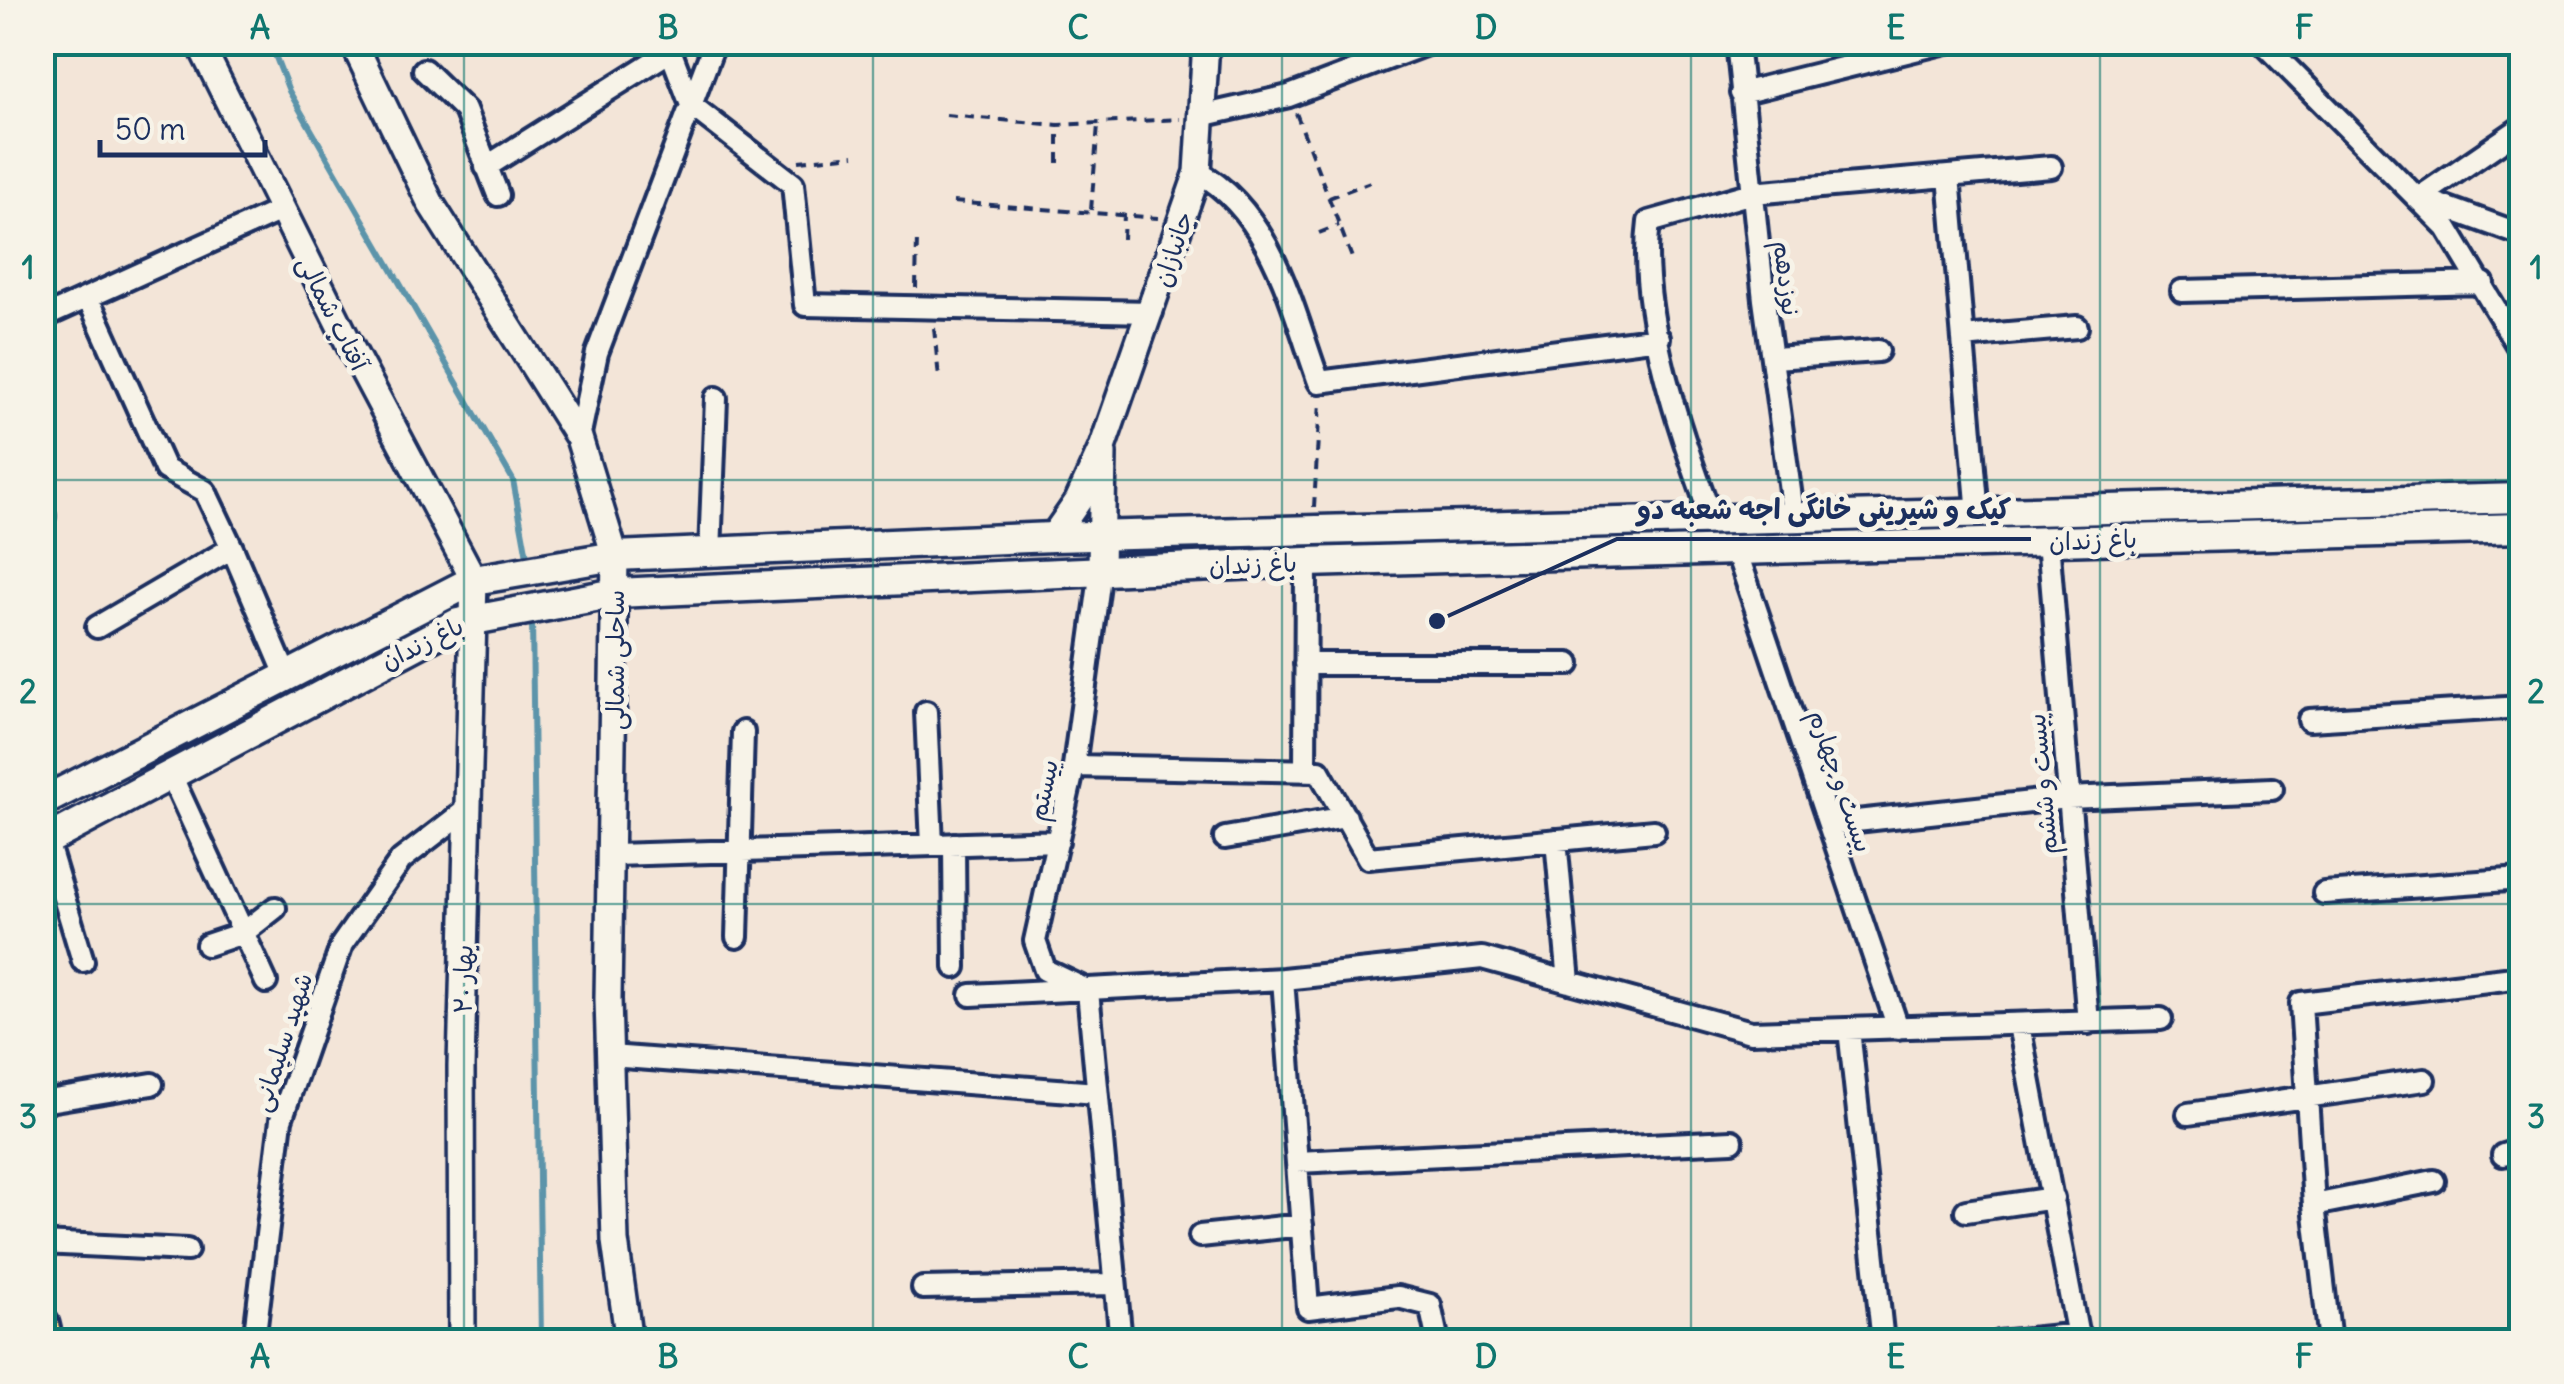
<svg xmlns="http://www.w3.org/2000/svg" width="2564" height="1384" font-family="Delius,'Playpen Sans Arabic',sans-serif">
	<rect width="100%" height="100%" fill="#f3e5d8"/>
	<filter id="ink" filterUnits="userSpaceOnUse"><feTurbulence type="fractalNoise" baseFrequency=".01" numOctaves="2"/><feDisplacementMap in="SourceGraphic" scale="20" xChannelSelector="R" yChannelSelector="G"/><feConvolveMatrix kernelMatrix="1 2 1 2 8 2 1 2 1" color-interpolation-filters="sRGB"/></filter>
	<g filter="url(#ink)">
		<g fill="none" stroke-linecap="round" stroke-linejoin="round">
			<!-- stream -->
			<path stroke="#5c94aa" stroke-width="6" d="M270,42L289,91L513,480L528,562
				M532,619L541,1342"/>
			<!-- minor casing -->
			<g stroke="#1b2f5e" stroke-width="28">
				<path id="minor" d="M667,42L691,105L793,184L805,305L1152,312
					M1737,42L1764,300L1794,520
					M2262,42L2447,228L2522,353
					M424,70L465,110L498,195
					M1741,93L1947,42
					M1205,115L1289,96L1432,42
					M486,167L672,50
					M1198,172C1272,213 1292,308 1319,382L1659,338
					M1949,176L1978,515
					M2420,197L2522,127
					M2426,200L2522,235
					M42,202V209
					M2182,291L2483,283
					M88,298L165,469L205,491L232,548L97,627
					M42,318L281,210
					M1963,337L2077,327
					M1774,358L1878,351
					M579,438L597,353L715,42
					M42,511L44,516
					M1713,522C1682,439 1637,311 1649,222L1752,193L2051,167
					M2048,541L2088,1023
					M232,548L286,675
					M1736,550L1898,1028
					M710,553L716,398
					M1305,664H1569
					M926,712L932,845
					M2309,720L2522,707
					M1074,766L1319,771L1368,858L1654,831
					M1305,771L1306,562
					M171,775L266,982
					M1829,824L2068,798L2272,789
					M1225,838L1346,817
					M1556,840L1569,982
					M47,841L83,961
					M954,844L955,967
					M614,855L1058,841
					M2324,893L2522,879
					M737,937L743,732
					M207,945L243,933L275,908
					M1283,979L1308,1308L1398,1297L1430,1305L1438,1342
					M1085,989L1045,970L1035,941L1074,766L1101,569
					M1088,991L1121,1342
					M971,995L1283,979L1482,958L1751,1032L2161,1019
					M2019,1025L2079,1342
					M1849,1029L1883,1342
					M610,1056L1097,1093
					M42,1102L152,1084
					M2188,1114L2424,1080
					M2503,1155L2522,1149
					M1297,1162L1732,1141
					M2314,1205L2434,1181
					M1966,1211L2053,1198
					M1200,1236L1302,1225
					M42,1243L187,1250
					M923,1288L1113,1284
					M254,1342L281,1120L342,944L401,860L466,810
					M1999,1342L2079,1334
					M2330,1342L2314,1205L2301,1003L2522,977"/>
			</g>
			<!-- tertiary casing -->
			<g stroke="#1b2f5e" stroke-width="32">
				<path id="tertiary" d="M199,42L350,346L474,580L461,1066L462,1342
					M353,42L431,204L579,438L615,556L608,999L615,1241L629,1342
					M1053,537L1078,501L1102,448L1198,172L1206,42
					M1101,569L1103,453"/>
			</g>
			<!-- secondary casing -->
			<g stroke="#1b2f5e" stroke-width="35">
				<path id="secondary" d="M42,802L474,580L615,556L1053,537L2522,498
					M42,843L458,623L616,593L1306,562L2522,528"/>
			</g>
			<!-- primary casing -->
			<g stroke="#1b2f5e" stroke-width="40">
				<path id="primary" d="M42,1325L46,1342"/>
			</g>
			<!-- path -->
			<path stroke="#1b2f5e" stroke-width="4" stroke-dasharray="10 8" stroke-linecap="butt" d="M1296,113L1354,263
				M946,115L1058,125L1180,119
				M799,161L854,155
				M1058,163V125
				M1329,198L1370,182
				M953,202L1158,218
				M1091,210L1098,125
				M1319,233L1339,225
				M1123,239L1124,214
				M916,288L917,237
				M934,328L939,378
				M1314,507L1320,402"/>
			<!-- minor -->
			<use href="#minor" stroke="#f7f3e8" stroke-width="20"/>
			<!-- tertiary -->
			<use href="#tertiary" stroke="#f7f3e8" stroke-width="25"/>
			<!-- secondary -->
			<use href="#secondary" stroke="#f7f3e8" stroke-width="28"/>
			<!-- primary -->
			<use href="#primary" stroke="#fedf80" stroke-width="32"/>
		</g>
	</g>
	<!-- grid -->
	<path fill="none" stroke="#0f766e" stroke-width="2.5" stroke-opacity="0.55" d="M464,42V1342M873,42V1342M1282,42V1342M1691,42V1342M2100,42V1342M42,480H2522M42,904H2522"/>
	<g text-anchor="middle" stroke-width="10" stroke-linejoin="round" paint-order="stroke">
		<!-- street labels -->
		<g font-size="25" fill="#1b2f5e" stroke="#f7f3e8">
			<text transform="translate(1173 249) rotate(-72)" y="9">جانبازان</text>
			<text transform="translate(1787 278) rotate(83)" y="9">نوزدهم</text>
			<text transform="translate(333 313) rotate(63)" y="9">آفتاب شمالی</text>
			<text transform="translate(2093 540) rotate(-2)" y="9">باغ زندان</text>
			<text transform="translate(1253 564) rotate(-2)" y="9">باغ زندان</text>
			<text transform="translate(422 643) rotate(-26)" y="9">باغ زندان</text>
			<text transform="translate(615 660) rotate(-90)" y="9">ساحلی شمالی</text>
			<text transform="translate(1841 781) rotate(71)" y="9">بیست و چهارم</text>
			<text transform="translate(2042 784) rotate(-95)" y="9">بیست و ششم</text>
			<text transform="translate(1043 790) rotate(-78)" y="9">بیستم</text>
			<text transform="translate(463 979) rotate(-89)" y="9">بهار ۲۰</text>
			<text transform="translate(282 1042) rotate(-72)" y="9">شهید سلیمانی</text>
		</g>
	</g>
	<!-- callouts -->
	<path fill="none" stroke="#1b2f5e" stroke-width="4" d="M1437 621L1617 539H2031"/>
	<circle fill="#1b2f5e" stroke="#f7f3e8" stroke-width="4" cx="1437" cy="621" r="10"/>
	<g font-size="28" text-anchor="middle" font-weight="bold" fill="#1b2f5e" stroke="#f7f3e8" stroke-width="10" stroke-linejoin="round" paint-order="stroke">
		<text x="1824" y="519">کیک و شیرینی خانگی اجه شعبه دو</text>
	</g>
	<!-- margin -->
	<rect width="2564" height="1384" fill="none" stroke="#f7f3e8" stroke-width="110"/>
	<!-- scale -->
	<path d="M100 140v15h165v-15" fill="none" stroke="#1b2f5e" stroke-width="5"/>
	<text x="115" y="140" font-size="30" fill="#1b2f5e" stroke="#f7f3e8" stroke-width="8" paint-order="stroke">50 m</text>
	<rect x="55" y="55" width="2454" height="1274" fill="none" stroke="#0f766e" stroke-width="4"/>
	<g font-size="32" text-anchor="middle" font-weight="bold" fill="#0f766e">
		<text x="260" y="39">A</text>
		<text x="668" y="39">B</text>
		<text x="1078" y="39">C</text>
		<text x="1486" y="39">D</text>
		<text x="1896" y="39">E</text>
		<text x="2304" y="39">F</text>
		<text x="28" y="279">1</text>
		<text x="2536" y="279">1</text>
		<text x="28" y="703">2</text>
		<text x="2536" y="703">2</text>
		<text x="28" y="1128">3</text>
		<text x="2536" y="1128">3</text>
		<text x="260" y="1368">A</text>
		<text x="668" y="1368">B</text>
		<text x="1078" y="1368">C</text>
		<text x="1486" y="1368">D</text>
		<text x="1896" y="1368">E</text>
		<text x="2304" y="1368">F</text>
	</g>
</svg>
